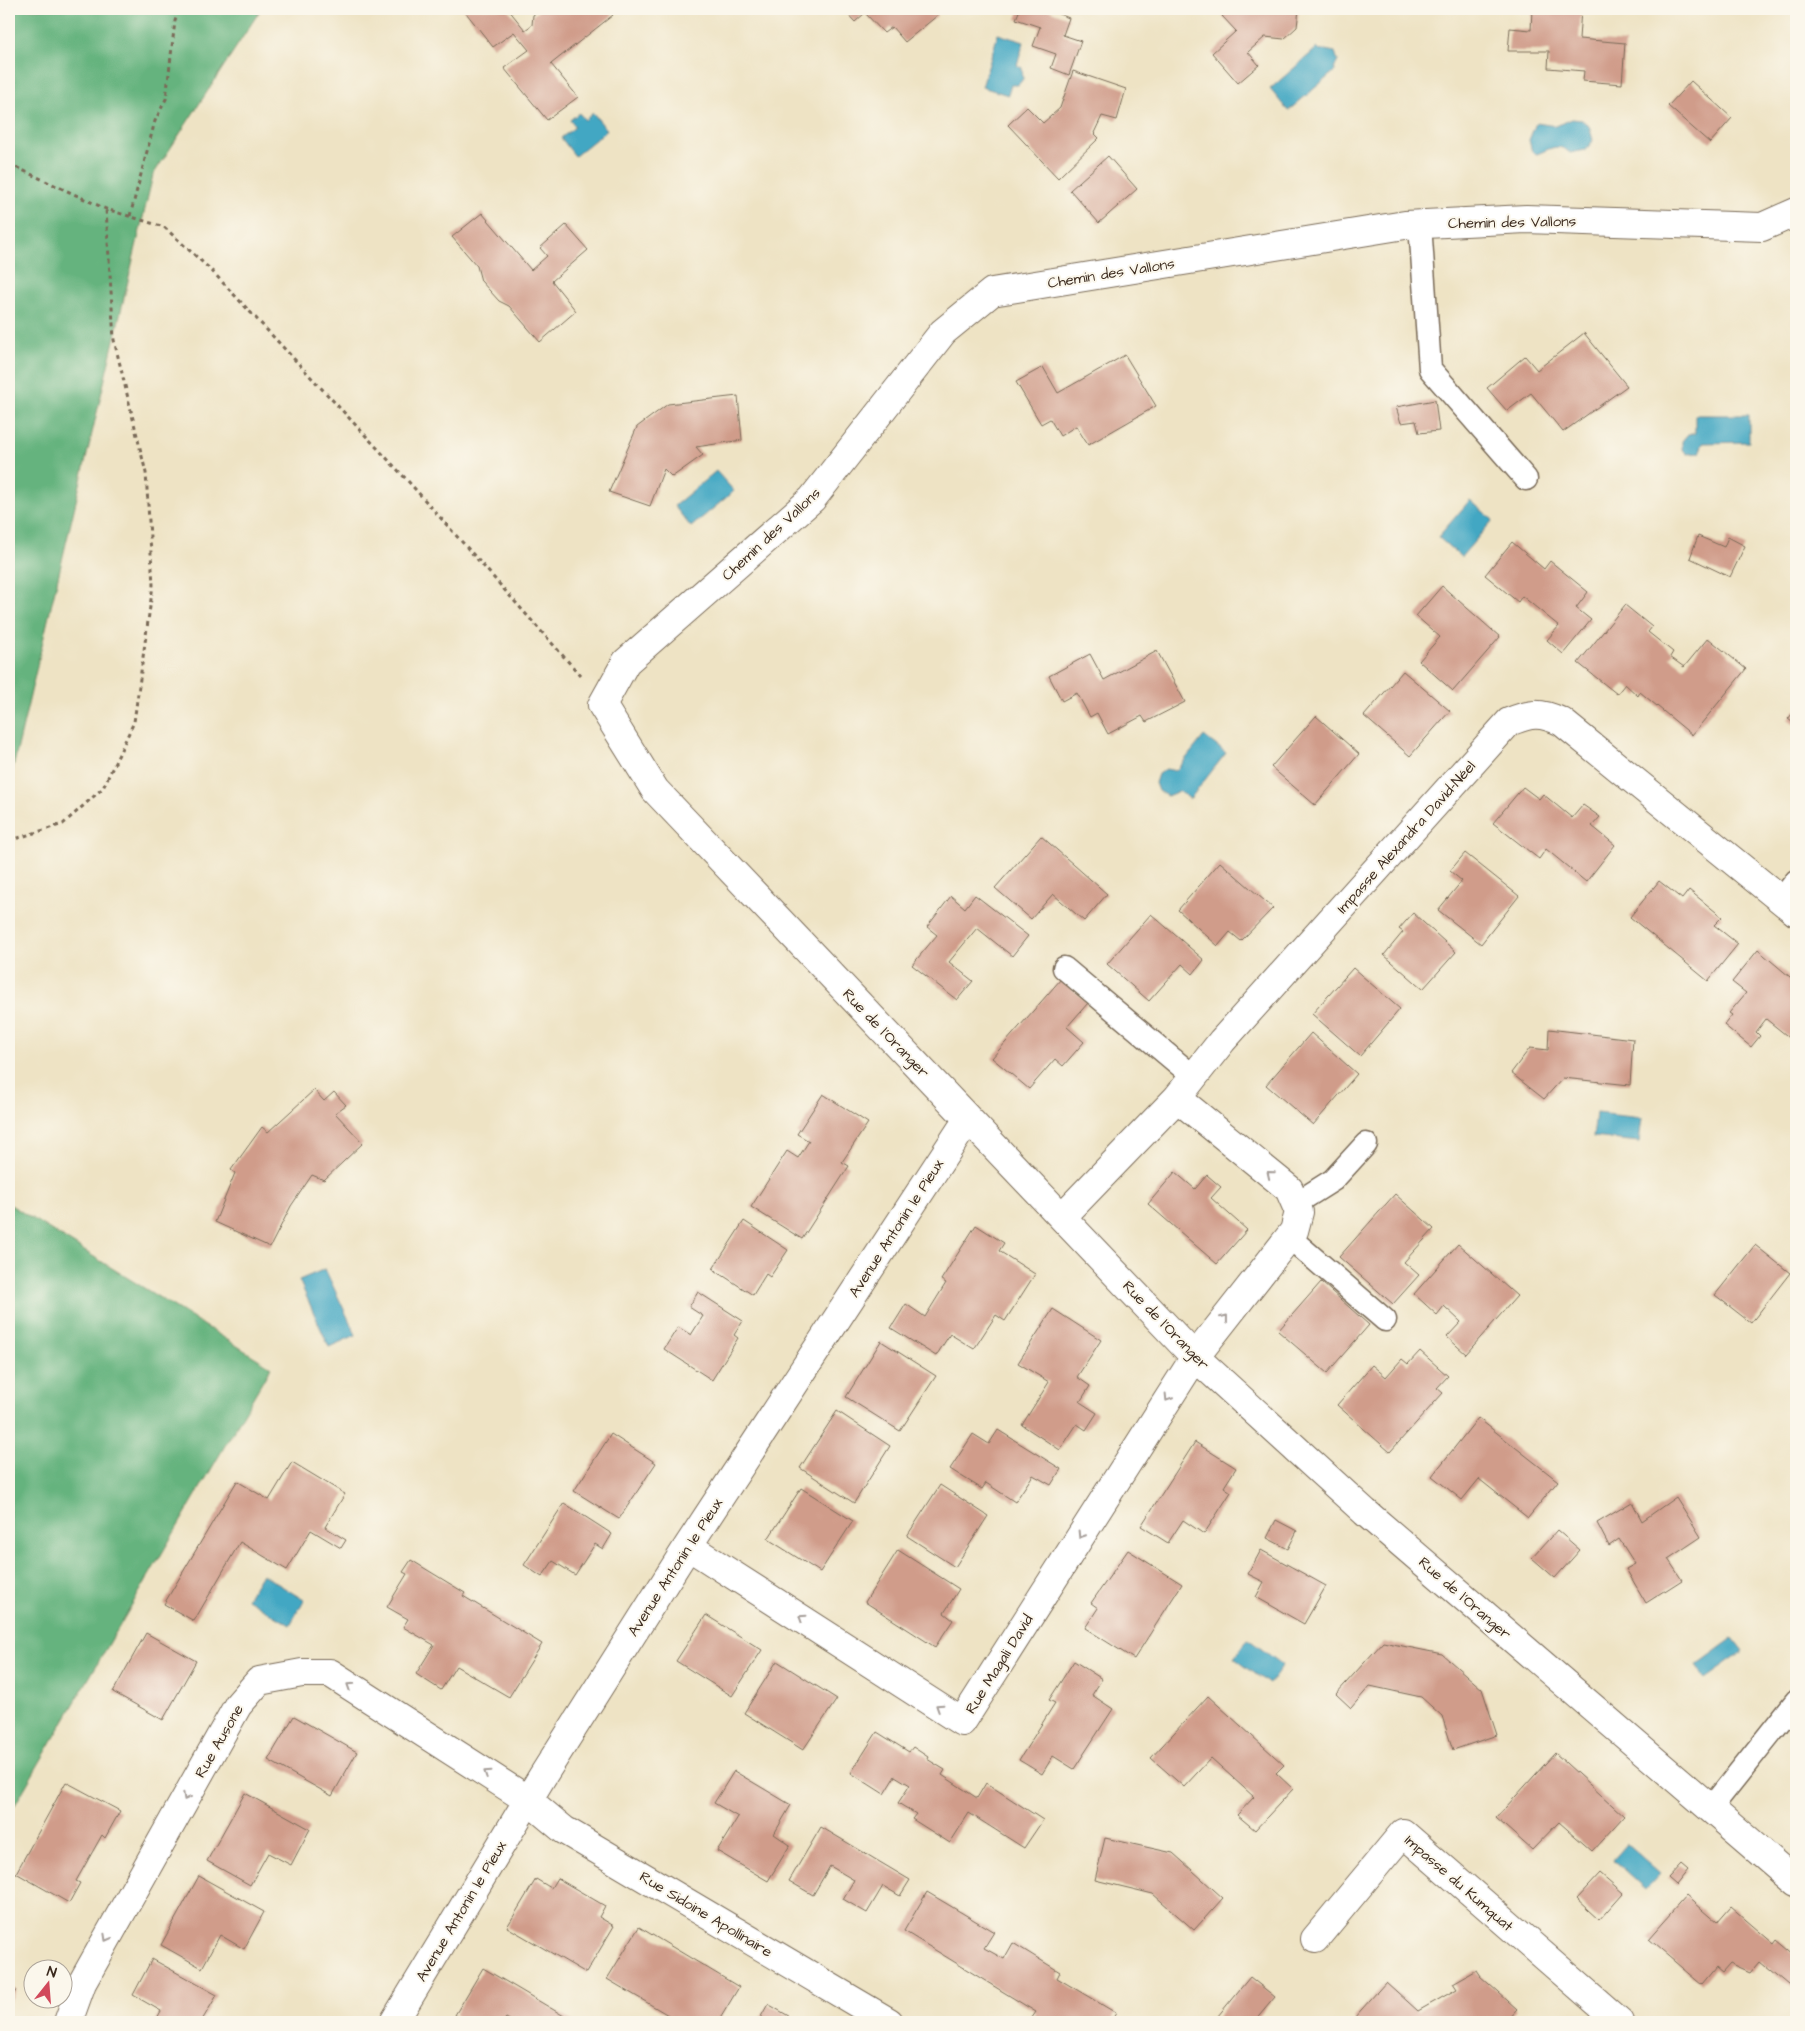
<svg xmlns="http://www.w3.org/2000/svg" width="1805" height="2031" font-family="'Architects Daughter',sans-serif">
	<rect width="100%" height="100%" fill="#fbf7ec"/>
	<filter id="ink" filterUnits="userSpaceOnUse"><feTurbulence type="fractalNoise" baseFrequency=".02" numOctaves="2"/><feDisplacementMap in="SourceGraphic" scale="10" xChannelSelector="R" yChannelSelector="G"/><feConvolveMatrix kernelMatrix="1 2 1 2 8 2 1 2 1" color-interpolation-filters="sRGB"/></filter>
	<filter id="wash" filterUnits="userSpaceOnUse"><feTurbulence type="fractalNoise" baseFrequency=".0096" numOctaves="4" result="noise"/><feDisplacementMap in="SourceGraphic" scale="20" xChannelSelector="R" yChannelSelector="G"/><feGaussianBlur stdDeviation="1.12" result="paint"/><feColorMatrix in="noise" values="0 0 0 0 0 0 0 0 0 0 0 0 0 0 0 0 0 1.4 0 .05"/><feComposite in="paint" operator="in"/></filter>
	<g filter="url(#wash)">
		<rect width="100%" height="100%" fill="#eee3c4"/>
		<!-- forest -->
		<path fill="#65b37e" stroke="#506e4e" d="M9,9H261L153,175L9,785Z
			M9,1204L271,1367L9,1815Z"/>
		<!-- water -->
		<path fill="#43a7c3" stroke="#3f6870" d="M998,34L1024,42L1017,65L1022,68L1023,79L1018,85H1011L1008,95L982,87Z
			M1317,48L1320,51L1325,50L1335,52L1338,61L1334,68L1336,70L1288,111L1270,89Z
			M579,113L585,120L593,113L607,130L575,156L561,138L575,127L570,120Z
			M1572,119L1582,120L1589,126L1593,140L1586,150L1570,153C1558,142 1550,149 1537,154L1532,152L1529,140L1536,123L1556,126Z
			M1695,415H1749V442L1703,443L1699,453L1687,454L1682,449V441L1688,434L1695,433Z
			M716,471L734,491L691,527L674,506Z
			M1470,500L1493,520L1461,557L1438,537Z
			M1204,736L1226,753L1190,799L1179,791L1167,796L1158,791L1155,783L1158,774L1166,769L1176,771Z
			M1596,1113L1642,1118L1639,1142L1593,1137Z
			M325,1269L356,1335L329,1347L299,1280Z
			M262,1574L304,1600L290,1625L247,1599Z
			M1733,1638L1743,1651L1705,1678L1696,1665Z
			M1248,1639L1283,1665L1269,1684L1234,1658Z
			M1627,1844L1660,1873L1645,1889L1613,1860Z"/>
		<g id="blocks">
			<!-- building -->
			<path fill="#d09c8a" d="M463,9H508L525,30L532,25L533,15L541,9H608L613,15L551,64L578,97L547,120L504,68L529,50L514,32L493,47Z
				M843,9H932L938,15L905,42L892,27L884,33L865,13L855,22Z
				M1020,9H1046L1069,18L1063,35L1081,41L1069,75L1051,68L1056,54L1033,46L1040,27L1016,19Z
				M1230,9H1299L1297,27L1284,39L1265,37L1248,52L1259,65L1238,83L1212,53L1236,31L1222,16Z
				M1532,9H1581L1579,39L1625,43L1622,84L1583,81L1584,71L1548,68L1549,51H1508L1510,28L1531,30Z
				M1073,71L1126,89L1117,120L1102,116L1094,133L1099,138L1058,178L1008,125L1027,107L1043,123L1060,108Z
				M1691,81L1732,118L1710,143L1668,106Z
				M1108,156L1137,189L1099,223L1070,190Z
				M482,213L531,270L547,256L540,248L566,225L588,250L552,281L576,311L540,342L509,306L499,301L481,281L477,266L452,237Z
				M1584,333L1627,386L1563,432L1531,393L1507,411L1487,388L1525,356L1537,370Z
				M1125,355L1156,406L1088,445L1076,426L1060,436L1050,419L1041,424L1016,382L1043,367L1058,393Z
				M738,396L742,440L696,447L703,455L672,477L664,469L650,506L609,492L637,427L668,404Z
				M1435,400L1439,431L1419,433L1416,421L1401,423L1396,407Z
				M1698,536L1724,547L1728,537L1745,546L1730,577L1690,558Z
				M1512,542L1544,569L1550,561L1588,592L1576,608L1591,620L1563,654L1547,640L1559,626L1522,596L1518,602L1485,575Z
				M1442,586L1500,637L1453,691L1419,661L1440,637L1416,616Z
				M1625,605L1652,627L1648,632L1673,652L1670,657L1684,667L1708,638L1746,669L1692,735L1640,692L1638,696L1625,684L1617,694L1578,663Z
				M1157,651L1185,702L1146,722L1142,716L1108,734L1097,713L1090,717L1077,693L1062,701L1049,676L1090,654L1104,680Z
				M1403,671L1450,711L1410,756L1364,716Z
				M1796,709V725L1788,719Z
				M1316,716L1359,754L1315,805L1271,767Z
				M1523,787L1539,799L1543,794L1572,818L1583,805L1600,817L1592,826L1615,845L1586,882L1546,849L1539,859L1493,823Z
				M1041,836L1107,894L1084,921L1053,894L1031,919L995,888Z
				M1465,853L1519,896L1481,944L1438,910L1462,881L1450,871Z
				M1220,862L1273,908L1241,941L1230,932L1218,946L1178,910Z
				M1659,881L1682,899L1689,890L1722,917L1714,925L1738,944L1708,981L1630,917Z
				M975,895L1028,936L1012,956L977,928L949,962L973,981L957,1000L912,965L937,935L927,927L951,896L965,908Z
				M1413,913L1456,952L1423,989L1384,955L1403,932L1399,929Z
				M1151,914L1204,960L1193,974L1182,964L1149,1001L1107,964Z
				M1758,950L1796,982V1043L1766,1019L1756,1032L1760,1036L1751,1047L1724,1025L1732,1015L1729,1013L1746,993L1732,982Z
				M1353,968L1400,1009L1360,1056L1312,1014Z
				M1061,979L1088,1003L1067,1027L1084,1042L1063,1066L1055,1059L1029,1089L992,1058Z
				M1549,1029L1633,1039L1630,1085L1563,1078L1544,1099L1511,1073L1530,1048L1548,1050Z
				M1311,1033L1357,1074L1313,1125L1266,1085Z
				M314,1090L324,1101L334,1092L346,1105L335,1113L363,1143L324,1180L312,1175L291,1206L270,1247L215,1222L235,1173L231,1170L262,1127L268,1132Z
				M823,1094L868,1123L842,1162L849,1166L802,1239L751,1207L787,1151L798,1158L809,1141L797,1134Z
				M1175,1172L1195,1189L1207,1175L1221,1187L1211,1198L1247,1230L1217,1264L1148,1204Z
				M1395,1194L1434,1229L1404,1262L1419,1275L1393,1304L1339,1257Z
				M744,1221L788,1250L770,1277L766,1274L753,1295L713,1269Z
				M976,1225L1004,1243L999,1251L1035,1274L1005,1321L996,1315L974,1349L950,1334L936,1356L891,1328L906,1304L925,1317L946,1283L941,1280Z
				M1458,1244L1517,1296L1466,1354L1447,1337L1461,1322L1444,1306L1437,1315L1414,1294Z
				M1755,1245L1790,1273L1751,1323L1715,1295Z
				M1321,1282L1369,1325L1327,1373L1278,1331Z
				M698,1292L743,1321L734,1335L738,1338L712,1380L664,1349L678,1327L691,1335L703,1316L689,1307Z
				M1053,1309L1101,1340L1077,1377L1090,1386L1080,1402L1097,1413L1086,1430L1077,1424L1060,1450L1022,1425L1049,1382L1018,1363Z
				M881,1341L936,1376L900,1431L846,1397Z
				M1420,1351L1448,1376L1437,1388L1443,1393L1390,1452L1337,1405L1372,1365L1386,1377L1402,1359L1408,1364Z
				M837,1411L890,1446L854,1503L800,1468Z
				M1478,1418L1558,1481L1528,1518L1479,1479L1462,1500L1432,1476Z
				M998,1430L1061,1469L1051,1485L1033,1475L1015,1502L986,1483L982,1489L950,1469L973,1434L989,1444Z
				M611,1434L656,1463L619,1519L574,1491Z
				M1195,1442L1236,1468L1224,1487L1231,1492L1204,1534L1183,1520L1168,1543L1141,1526Z
				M292,1462L345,1494L325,1527L346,1540L341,1548L311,1530L287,1570L240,1542L194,1621L164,1604L237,1481L269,1500Z
				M940,1485L988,1516L955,1567L907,1536Z
				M801,1488L853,1521L820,1572L768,1539Z
				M1676,1497L1701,1537L1668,1559L1682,1580L1646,1603L1626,1569L1635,1564L1619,1539L1609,1546L1597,1523L1632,1502L1642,1521Z
				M564,1503L612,1534L603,1549L595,1544L575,1575L553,1561L542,1577L524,1565Z
				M1276,1520L1297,1531L1288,1549L1267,1538Z
				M1557,1530L1580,1550L1555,1578L1532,1558Z
				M898,1550L959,1589L944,1613L953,1620L935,1647L865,1602Z
				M1128,1550L1182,1584L1134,1659L1085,1628L1098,1608L1091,1603Z
				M1261,1550L1326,1586L1304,1624L1256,1597L1264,1582L1248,1574Z
				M411,1560L465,1593L463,1596L542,1644L509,1697L456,1666L441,1690L416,1674L434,1645L403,1627L408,1619L387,1607L407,1574L403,1572Z
				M706,1615L762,1650L732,1696L676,1661Z
				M146,1633L196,1661L163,1720L113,1692Z
				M1383,1642L1442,1654L1482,1689L1497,1735L1453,1750L1442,1716L1421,1697L1370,1686L1351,1708L1336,1694Z
				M777,1661L837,1699L803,1750L744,1713Z
				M1074,1661L1102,1679L1092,1695L1113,1709L1074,1769L1053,1756L1042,1774L1019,1760L1055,1703L1049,1700Z
				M1208,1696L1284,1765L1276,1773L1293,1789L1255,1830L1237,1815L1254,1797L1211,1758L1184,1787L1151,1758Z
				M294,1716L357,1752L332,1796L268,1760Z
				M877,1732L909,1752L913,1747L928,1757L927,1759L945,1770L942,1775L977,1798L986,1783L1043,1820L1024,1848L969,1813L950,1843L912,1819L916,1814L898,1803L910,1785L895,1776L884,1794L851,1773Z
				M1555,1753L1624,1816L1592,1851L1559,1822L1532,1850L1496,1818Z
				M734,1771L791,1805L774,1834L790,1845L768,1881L717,1851L738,1817L714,1803Z
				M66,1782L120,1811L105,1838L102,1835L76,1881L80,1883L69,1903L16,1873Z
				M245,1793L310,1829L291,1865L268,1853L250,1885L207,1861Z
				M821,1827L910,1880L900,1896L883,1886L867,1913L843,1899L854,1880L830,1866L813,1895L789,1881Z
				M1105,1838L1173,1853L1223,1898L1194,1930L1153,1894L1095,1880Z
				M1681,1864L1688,1870L1676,1885L1668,1878Z
				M1600,1873L1623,1893L1599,1920L1576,1899Z
				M199,1876L264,1912L244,1949L220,1935L202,1968L161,1945Z
				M557,1878L605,1906L599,1917L614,1926L586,1973L507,1927L536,1879L551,1888Z
				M927,1892L994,1932L984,1948L1004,1959L1013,1943L1060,1972L1057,1978L1116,2013L1111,2022H1029L1036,2012L904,1931Z
				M1686,1896L1717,1923L1731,1907L1774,1944L1777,1940L1796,1956V1991L1760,1961L1750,1973L1730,1964L1722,1973L1716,1968L1702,1985L1648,1939Z
				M639,1927L739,1987L718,2022H680L607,1979Z
				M152,1959L217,1995L201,2022H155L161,2011L133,1995Z
				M483,1968L522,1991L574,2022H513L506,2018L503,2022H468L455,2015Z
				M1476,1970L1480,1976L1517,2009L1505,2022H1359L1354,2018L1386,1982L1418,2011L1457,1989L1453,1983Z
				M1250,1977L1275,1997L1254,2022H1213Z
				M9,1986L16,1990L9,2003Z
				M768,2004L799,2022H758Z"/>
		</g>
	</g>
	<g filter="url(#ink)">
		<use href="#blocks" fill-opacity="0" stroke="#7a6b58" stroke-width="1"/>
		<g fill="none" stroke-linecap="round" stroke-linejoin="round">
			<!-- service casing -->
			<g stroke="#7a6b58" stroke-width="25">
				<path id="service" d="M1420,224L1430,369L1526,479
					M1781,900L1796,881
					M1064,968L1194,1077
					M1295,1204L1333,1180L1366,1144
					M1289,1237L1385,1320
					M1710,1809L1796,1701"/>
			</g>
			<!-- minor casing -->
			<g stroke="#7a6b58" stroke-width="30">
				<path id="minor" d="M1796,212L1762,227L1526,219L1405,225L992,292L943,332L812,499L626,662L602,705L655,790L1195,1357L1365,1512L1796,1882
					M1062,1217L1177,1098L1222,1041L1509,722C1531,713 1540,712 1562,722L1796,912
					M688,1546L962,1722L1195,1357L1294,1231L1299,1212L1289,1189L1177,1098
					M1315,1939L1403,1833L1620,2022
					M68,2022L82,1983L238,1705L259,1681L302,1673H330L528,1800L564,1830L889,2022
					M394,2022L542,1777L688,1546L968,1119"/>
			</g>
			<!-- path -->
			<path stroke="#7a6b58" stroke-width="3" stroke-dasharray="4 4" stroke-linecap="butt" d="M9,164L106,209L164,227L211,270L407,480L580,675
				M130,216L155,121L166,99L175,21L179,9
				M9,838L15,839L63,824L103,788L134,722L153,585L146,473L114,340L106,209"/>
			<!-- service -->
			<use href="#service" stroke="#fff" stroke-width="22"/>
			<!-- minor -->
			<use href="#minor" stroke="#fff" stroke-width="28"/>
		</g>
		<!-- one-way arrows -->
		<defs><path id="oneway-chevron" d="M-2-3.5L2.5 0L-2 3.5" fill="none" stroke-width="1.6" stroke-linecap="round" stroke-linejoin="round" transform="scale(1.25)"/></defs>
		<g stroke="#a79f9a">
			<use href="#oneway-chevron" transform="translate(1270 1174) rotate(-141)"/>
			<use href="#oneway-chevron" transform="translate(1225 1318) rotate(-52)"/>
			<use href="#oneway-chevron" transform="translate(1168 1398) rotate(122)"/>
			<use href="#oneway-chevron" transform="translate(1081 1535) rotate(122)"/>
			<use href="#oneway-chevron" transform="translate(802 1618) rotate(-147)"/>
			<use href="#oneway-chevron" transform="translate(350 1686) rotate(-147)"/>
			<use href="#oneway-chevron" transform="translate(939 1707) rotate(-147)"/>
			<use href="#oneway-chevron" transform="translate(487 1773) rotate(-147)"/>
			<use href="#oneway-chevron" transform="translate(186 1797) rotate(119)"/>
			<use href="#oneway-chevron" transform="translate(107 1938) rotate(119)"/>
		</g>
	</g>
	<g text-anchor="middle" stroke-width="4" stroke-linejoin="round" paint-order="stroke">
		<!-- street labels -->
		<g font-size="15" fill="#3b2a1e" stroke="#fbf7ec">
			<text transform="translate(1512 222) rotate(-1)" y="5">Chemin des Vallons</text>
			<text transform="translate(1111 273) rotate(-9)" y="5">Chemin des Vallons</text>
			<text transform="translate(771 534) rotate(-43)" y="5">Chemin des Vallons</text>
			<text transform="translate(1406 837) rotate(-48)" y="5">Impasse Alexandra David-Néel</text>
			<text transform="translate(886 1033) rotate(46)" y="5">Rue de l'Oranger</text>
			<text transform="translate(896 1228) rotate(-57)" y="5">Avenue Antonin le Pieux</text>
			<text transform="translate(1166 1325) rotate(46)" y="5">Rue de l'Oranger</text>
			<text transform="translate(675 1567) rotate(-57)" y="5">Avenue Antonin le Pieux</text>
			<text transform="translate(1465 1598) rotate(41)" y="5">Rue de l'Oranger</text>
			<text transform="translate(999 1664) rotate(-58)" y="5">Rue Magali David</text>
			<text transform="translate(219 1741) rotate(-60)" y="5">Rue Ausone</text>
			<text transform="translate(1459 1883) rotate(41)" y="5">Impasse du Kumquat</text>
			<text transform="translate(461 1911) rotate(-59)" y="5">Avenue Antonin le Pieux</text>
			<text transform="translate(706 1914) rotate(31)" y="5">Rue Sidoine Apollinaire</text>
		</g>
	</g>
	<!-- margin -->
	<rect width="1805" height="2031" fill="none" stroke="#fbf7ec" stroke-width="30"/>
	<!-- north arrow -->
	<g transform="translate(48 1984) rotate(17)"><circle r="24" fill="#fbf7ec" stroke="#aea59a"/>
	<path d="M0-4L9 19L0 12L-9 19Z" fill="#d1495b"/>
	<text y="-8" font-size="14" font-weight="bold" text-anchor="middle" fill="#3b2a1e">N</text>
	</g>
</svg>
